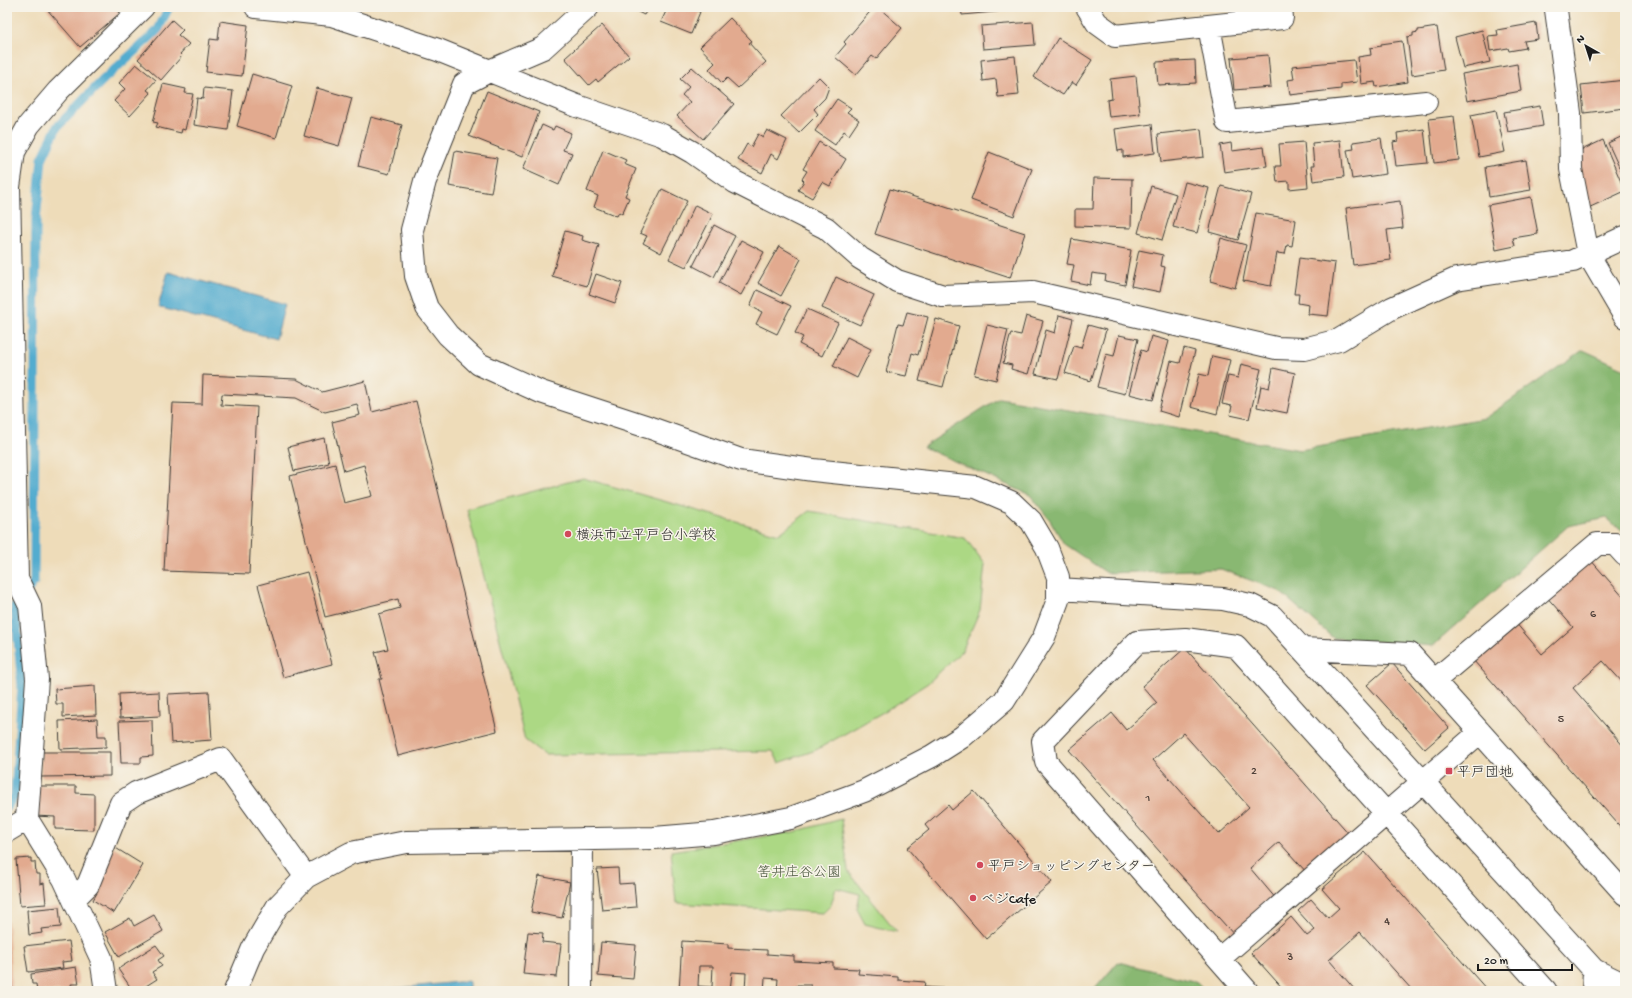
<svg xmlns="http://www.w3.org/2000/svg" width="1632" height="998" font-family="'Gochi Hand','Klee One',sans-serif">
	<rect width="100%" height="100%" fill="#f7f3e8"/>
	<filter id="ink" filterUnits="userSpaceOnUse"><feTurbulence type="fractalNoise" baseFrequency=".025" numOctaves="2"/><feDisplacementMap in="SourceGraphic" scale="8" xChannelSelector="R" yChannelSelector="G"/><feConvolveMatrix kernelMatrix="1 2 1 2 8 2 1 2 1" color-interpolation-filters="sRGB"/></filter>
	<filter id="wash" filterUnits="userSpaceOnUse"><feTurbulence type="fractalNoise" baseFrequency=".012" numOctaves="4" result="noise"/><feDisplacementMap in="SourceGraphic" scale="16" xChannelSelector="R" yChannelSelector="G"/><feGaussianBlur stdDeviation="0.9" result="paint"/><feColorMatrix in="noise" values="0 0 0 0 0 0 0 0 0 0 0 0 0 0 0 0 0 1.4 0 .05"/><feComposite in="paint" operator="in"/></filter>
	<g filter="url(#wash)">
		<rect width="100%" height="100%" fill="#eedcb9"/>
		<!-- green -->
		<path fill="#acd884" stroke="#647a50" d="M583,478L779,534L809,511L965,538L985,564L980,610L962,651L928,683L885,711L816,750L779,763L773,751L545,755L525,740L467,509Z
			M841,819L848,871L897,932L865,924L857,909L860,894L836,888L831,905L823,913L676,903L671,851L793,832Z"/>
		<!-- forest -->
		<path fill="#89b872" stroke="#526a47" d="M1583,350L1625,369V534L1607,518L1568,526L1433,646L1333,638L1279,591L1221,569L1107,573L1064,544L1050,520L1030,495L923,447L999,398L1300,450L1485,418Z
			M1118,962L1197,982L1206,991H1093Z"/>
		<!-- water -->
		<path fill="#52accf" stroke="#376476" d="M168,272L285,304L276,339L158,307Z
			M469,981V991H368Z"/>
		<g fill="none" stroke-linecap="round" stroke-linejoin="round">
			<!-- stream -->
			<path stroke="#52accf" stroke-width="9" d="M7,806L15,796L22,686L15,606L34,582L36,220L42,159L57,127L104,79L158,30L169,7"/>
		</g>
		<g id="blocks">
			<!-- building -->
			<path fill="#e2aa8f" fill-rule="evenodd" d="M45,7H115L120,13L80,47Z
				M631,7H649L644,15L630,8Z
				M668,7H695L694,9L700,12L691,34L661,22Z
				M874,7H878L902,28L876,59L872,56L856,75L835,57L846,44L844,42Z
				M961,7H1004L1005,11L962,15Z
				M730,18L752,41L749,43L766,62L738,88L727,78L722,83L709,69L715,63L700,47Z
				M172,20L183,30L178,35L189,44L180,54L182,56L161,80L138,59Z
				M220,21L248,25L242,76L206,72L210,39L218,40Z
				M1033,22L1035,45L983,49L981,26Z
				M1536,23L1538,39L1524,41L1526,48L1509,51L1508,48L1490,51L1488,36L1498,35L1497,30Z
				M602,25L629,56L598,82L596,79L589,85L565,58Z
				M1437,27L1444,70L1412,75L1407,37L1413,36V33L1418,32V30Z
				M1482,30L1490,62L1463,68L1455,37Z
				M1058,38L1092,60L1076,85L1072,82L1063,95L1034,77Z
				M1402,41L1408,82L1376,87L1375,82L1361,84L1358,57L1371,55L1370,48L1381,46V44Z
				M1268,55L1271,87L1234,90L1231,58Z
				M1015,56L1019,95L998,97L996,79L983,81L981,60Z
				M1195,60L1196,83L1158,85L1156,62Z
				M1354,60L1357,82L1341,84V89L1290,95L1288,80L1294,79L1292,66Z
				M136,64L156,80L147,90L151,93L130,116L114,101L125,89L119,83Z
				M1517,64L1521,91L1467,101L1462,74Z
				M692,67L734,104L703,139L677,116L690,102L682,95L689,87L680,79Z
				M252,74L292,86L276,138L237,126Z
				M1136,76L1140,114L1109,117L1107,100L1112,99L1110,79Z
				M819,77L829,87L825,98L814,109L818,114L799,133L781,116Z
				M1625,80V108L1584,113L1581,85Z
				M163,84L186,89L185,93L193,94L185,130L182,129L181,133L156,127L158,123L153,122Z
				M204,88L233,91L228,130L194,125L197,98L203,99Z
				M317,88L352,98L339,146L304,136Z
				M487,91L539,112L522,157L469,136Z
				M837,99L851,108L847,112L859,120L849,135L844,131L835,145L815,131Z
				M1540,106L1543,126L1508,132L1504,112Z
				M1496,110L1505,152L1479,157L1471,115Z
				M1454,116L1459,160L1434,163L1429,119Z
				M371,117L402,125L389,174L358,166Z
				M1152,124L1155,153L1123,157V150L1118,151L1115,129Z
				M542,125L553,130L555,126L571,133L563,150L572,153L559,185L523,169Z
				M1201,129L1204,157L1161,162L1158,134Z
				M1424,129L1428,163L1396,166L1393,142L1398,141L1397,133Z
				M767,130L787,140L778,159L771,154L762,173L738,160L747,144L751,147L758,134L763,137Z
				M1625,135V180L1608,143Z
				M1381,138L1386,174L1352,179L1347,150L1354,149L1353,142Z
				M1340,140L1344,177L1313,181L1311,166H1314L1312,143Z
				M1603,140L1625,191L1586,209L1571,155Z
				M819,142L846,159L830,186L822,182L812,198L798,190L804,181L802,179L807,171L803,169Z
				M1304,142L1308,187L1289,189V181L1277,182L1275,166H1281L1279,144Z
				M1231,143L1232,151L1264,147L1267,166L1224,172L1220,145Z
				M603,150L626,160L624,164L636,169L625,196L629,198L622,214L619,212L617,216L594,207L598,196L587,191Z
				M455,151L497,158L491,193L449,186Z
				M989,152L1032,169L1014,216L971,200Z
				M1526,160L1531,190L1489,197L1485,167Z
				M1094,178L1132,179L1131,228L1075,226V209H1093Z
				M1185,182L1209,188L1197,233L1173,227Z
				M1151,186L1176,194L1162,240L1138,233Z
				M1221,186L1251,194L1238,240L1209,232Z
				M662,189L687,201L661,253L643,243L647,236L640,233Z
				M890,189L1025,233L1010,278L875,234Z
				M1531,197L1538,234L1513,238L1515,246L1496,250L1488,205Z
				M1400,201L1403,228L1387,230L1391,260L1353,265L1346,208Z
				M695,205L713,214L686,267L669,259Z
				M1256,213L1296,220L1292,246L1287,245L1285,254L1277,253L1271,286L1243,281Z
				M714,225L735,236L714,277L693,266Z
				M565,231L583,236L582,240L599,245L587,286L552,276Z
				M1221,238L1246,245L1235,288L1210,281Z
				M1072,239L1131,250L1125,285L1105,281L1106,275L1092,273L1090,285L1071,281L1074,265L1067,264Z
				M741,240L764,252L741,295L719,283Z
				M779,246L801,259L781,296L758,283Z
				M1139,250L1163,255L1161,266L1165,267L1160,292L1131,286Z
				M1299,258L1335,263L1328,316L1308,314L1309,305L1298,303L1299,294H1294Z
				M596,274L622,283L615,303L589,294Z
				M836,277L874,295L860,325L822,308Z
				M757,290L791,306L777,334L756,324L762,312L750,306Z
				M807,309L838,323L822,356L799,344L803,337L795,333Z
				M907,312L928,317L918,355L912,353L906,376L886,372L898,324L903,325Z
				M1059,315L1073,319L1058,379L1035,374L1046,330L1055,333Z
				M1026,316L1043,321L1028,374L1011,369L1012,365L1003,363L1011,333L1021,335Z
				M936,319L959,326L943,387L919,381Z
				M987,325L1008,330L996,380L974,375Z
				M1088,325L1106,330L1091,381L1065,373L1074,346L1081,348Z
				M1119,335L1138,339L1125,394L1097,387L1106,354L1114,356Z
				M1151,336L1169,341L1153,400L1129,394L1141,350L1147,352Z
				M847,337L871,349L857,378L833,366Z
				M1184,348L1195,351L1179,417L1159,411L1171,361L1180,363Z
				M1212,356L1230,360L1217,414L1191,407L1199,374L1208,376Z
				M1241,364L1261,369L1249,419L1230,415L1232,406L1222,404L1228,376L1238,378Z
				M1273,368L1295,373L1287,413L1257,407L1261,386L1269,388Z
				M203,375L296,379L322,392L365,381L372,412L416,401L497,731L398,756L379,679H382L375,652L388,649L379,614L400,608L398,599L325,617L290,476L335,464L344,503L372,496L364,465L344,471L332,422L360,415L357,404L325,412L296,398L222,394L221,405L257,407L249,574L164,571L173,403L202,404Z
				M324,438L329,463L294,471L288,447Z
				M1589,558L1625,599V685L1603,661L1573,688L1625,748V832L1473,660L1515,622L1542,654L1573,627L1545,595Z
				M307,572L332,664L283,677L258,585Z
				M1185,648L1351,836L1308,874L1279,842L1250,868L1277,900L1235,936L1069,750L1112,713L1126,730L1157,703L1142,686ZM1183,733L1249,807L1219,834L1153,760Z
				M1392,663L1449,728L1425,749L1367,685Z
				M95,686L96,715L63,717V704H56L55,689Z
				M159,692L160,716L120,718L119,694Z
				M209,692L212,740L171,743L168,694Z
				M97,719L98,736H106V747L60,749L59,721Z
				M152,720L153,756L141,757V763H121L119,721Z
				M41,752H110V776L41,777Z
				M36,786H76V793L94,794V830L55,829V817L35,816Z
				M974,791L1052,882L986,939L907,848L929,830L925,825L948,805L952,810Z
				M114,847L143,865L114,913L93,900L97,893L89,889Z
				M1365,852L1488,991H1413L1360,932L1329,960L1356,991H1285L1251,953L1291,917L1307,936L1315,930L1298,911L1311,899L1328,918L1339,908L1322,889Z
				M31,858V862H35L36,874H40V884L44,883L46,904L20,906L16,859Z
				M618,868L619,884L634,883L636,907L602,910L597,869Z
				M539,876L570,882L562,918L531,912Z
				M59,907L61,927L41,929L42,933L29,935L27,910Z
				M154,915L163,931L119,957L105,932L130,918L134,926Z
				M7,922H8L12,991H7Z
				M528,932L543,933L542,942L561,944L557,977L523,974Z
				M69,941L72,961L62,962L63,968L28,972L24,946Z
				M682,941L728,944V948L767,950V954L794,956V961L833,963V968L859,969L858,974L898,977V980L925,982L924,987L970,990V991H810L811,985H797V991H777L778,979L765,978L764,991H745L746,973L732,972L730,991H679ZM699,966H713L712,987L698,986Z
				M601,942L636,945L633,979L598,976Z
				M156,945L164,956L158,960L162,966L152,972L157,979L138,991H133L118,969Z
				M76,967L79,984H71L72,991H37L36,984H32L31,974Z"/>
		</g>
	</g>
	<g filter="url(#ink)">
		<use href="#blocks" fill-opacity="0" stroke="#3c3934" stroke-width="1"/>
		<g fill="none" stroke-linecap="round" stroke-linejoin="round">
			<!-- minor casing -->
			<g stroke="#3c3934" stroke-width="24">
				<path id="minor" d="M256,7L332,15L438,50L577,106L662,135L692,152L735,182L826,228L860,258L897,281L943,296L1033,292L1276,348L1304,349L1339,340L1392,308L1456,279L1573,261L1625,237
					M1087,7L1097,23L1115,36L1282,18L1281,7
					M1556,10L1570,113L1571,169L1588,254L1625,317
					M1209,26L1227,122L1426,102
					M1058,589L1223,599L1250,605L1272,616L1594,970L1625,985
					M1302,649L1410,654L1625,894
					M1434,681L1597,544H1615L1625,555
					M7,831L27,819
					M74,899L88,885L121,803L136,793L221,759L306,877
					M1219,959L1480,732
					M106,991L101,958L64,879L27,819L37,679L30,606L17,579L9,187L14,152L29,125L58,91L143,7
					M235,991L253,948L277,907L306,877L351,853L406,842L654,838L714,833L791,818L864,791L932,756L962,737L1004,701L1044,637L1058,600V577L1047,548L1031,521L1011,502L976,487L813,470L741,460L648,427L541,392L479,364L448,335L427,308L416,276L412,230L425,181L464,84L489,71L543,48L588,7
					M581,991L582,839
					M1247,991L1046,762L1043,741L1137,642L1185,639L1236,646L1546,991
					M1593,991L1594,970"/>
			</g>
			<!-- minor -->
			<use href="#minor" stroke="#fff" stroke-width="22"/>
		</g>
	</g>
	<!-- markers -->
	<g fill="#d1495b" stroke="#f7f3e8" stroke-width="1.5">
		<circle cx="568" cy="534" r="4"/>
		<rect x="1445" y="767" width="8" height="8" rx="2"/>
		<circle cx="980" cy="865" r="4"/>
		<circle cx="973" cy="898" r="4"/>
	</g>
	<g text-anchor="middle" stroke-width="3" stroke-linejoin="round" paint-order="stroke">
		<!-- number labels -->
		<g font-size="12" fill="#4e4039">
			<text x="1593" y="617">6</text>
			<text x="1561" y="722">5</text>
			<text x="1254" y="774">2</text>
			<text x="1148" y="801">1</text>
			<text x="1387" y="924">4</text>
			<text x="1290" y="960">3</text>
		</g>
		<!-- poi labels -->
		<g font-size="14" fill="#1c1c1c" stroke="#f7f3e8" text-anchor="start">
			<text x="576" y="539">横浜市立平戸台小学校</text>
			<text x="1457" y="776">平戸団地</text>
			<text x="988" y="870">平戸ショッピングセンター</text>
			<text x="981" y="903">ベジCafe</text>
		</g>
		<!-- park labels -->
		<g font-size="14" fill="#47543b" stroke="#f7f3e8">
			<text x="799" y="876">筈井庄谷公園</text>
		</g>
	</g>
	<!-- margin -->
	<rect width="1632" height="998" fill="none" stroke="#f7f3e8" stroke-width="24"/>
	<!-- north arrow -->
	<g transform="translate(1586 46) rotate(321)" stroke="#f7f3e8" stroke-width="3" paint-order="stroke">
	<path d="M0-3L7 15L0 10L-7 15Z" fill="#1c1c1c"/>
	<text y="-6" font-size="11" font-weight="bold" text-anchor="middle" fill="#1c1c1c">N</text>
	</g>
	<!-- scale -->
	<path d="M1478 964v6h94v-6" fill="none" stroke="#1c1c1c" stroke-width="2"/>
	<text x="1484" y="964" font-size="12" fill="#1c1c1c" stroke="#f7f3e8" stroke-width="3" paint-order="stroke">20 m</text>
</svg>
